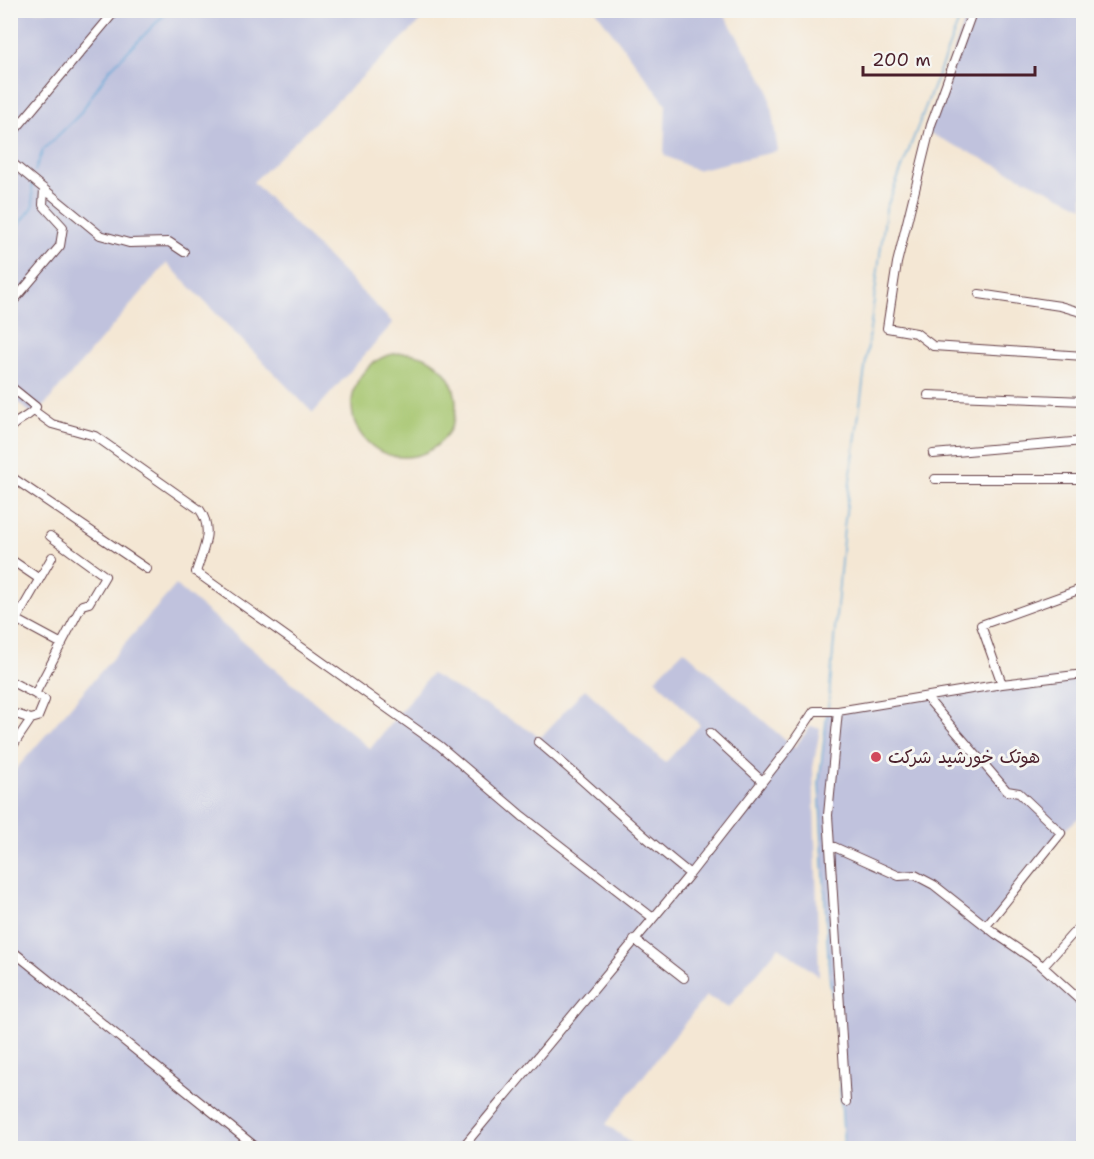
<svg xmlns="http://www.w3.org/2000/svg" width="1094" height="1159" font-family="'Shantell Sans','Playpen Sans Arabic',sans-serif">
	<rect width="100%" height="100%" fill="#f6f6f2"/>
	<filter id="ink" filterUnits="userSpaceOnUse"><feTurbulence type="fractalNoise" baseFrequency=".0167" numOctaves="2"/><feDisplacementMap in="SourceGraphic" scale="12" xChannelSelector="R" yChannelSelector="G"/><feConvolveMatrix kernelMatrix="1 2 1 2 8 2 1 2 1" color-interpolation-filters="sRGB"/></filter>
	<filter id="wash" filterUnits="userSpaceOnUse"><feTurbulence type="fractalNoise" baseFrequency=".008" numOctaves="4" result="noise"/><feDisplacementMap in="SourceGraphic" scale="24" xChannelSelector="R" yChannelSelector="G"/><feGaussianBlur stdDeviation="1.35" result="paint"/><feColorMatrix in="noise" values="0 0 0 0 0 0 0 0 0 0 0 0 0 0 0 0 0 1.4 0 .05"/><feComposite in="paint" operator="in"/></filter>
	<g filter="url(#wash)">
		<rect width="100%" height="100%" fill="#f4e7d4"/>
		<!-- industrial -->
		<path fill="#c0c2dd" d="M10,11H431L253,182L393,323L313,413L167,263L35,416L11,397Z
			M596,11H722L768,88L778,151L696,170L664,155L666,104Z
			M968,11H1083V207L925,131Z
			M176,585L370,749L431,674L541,737L585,689L665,763L700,725L655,679L684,650L794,748L811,726L820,729L813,768L819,976L779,947L729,1007L706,996L606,1124L638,1148H11V775Z
			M1083,674V814L1061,833L986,926L1040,964L1083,1004V1148H844L837,1033L829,974L819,783L827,712Z"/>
		<!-- green -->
		<path fill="#a4c46c" stroke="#77724c" stroke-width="1.5" d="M352 405a52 52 0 1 1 104 0a52 52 0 1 1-104 0Z"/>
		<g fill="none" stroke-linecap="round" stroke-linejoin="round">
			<!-- stream -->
			<path stroke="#60a7d6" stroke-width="1.5" d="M35,171L43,150L79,115L109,70L169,10
				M10,236L33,207L32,184
				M828,709L844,527L886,209L963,10
				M827,713L819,783L829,974L837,1033L844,1148"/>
		</g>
	</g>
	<g filter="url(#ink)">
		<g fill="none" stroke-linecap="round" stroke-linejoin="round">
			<!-- minor casing -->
			<g stroke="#643d44" stroke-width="10">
				<path id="minor" d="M973,10L931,125L897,263L887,328L916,333L933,346L1084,356
					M10,136L116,10
					M10,161L100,235L129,243L169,242L184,252
					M979,294L1060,306L1084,313
					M10,305L60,246L63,227L43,205L44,189
					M10,386L36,407C30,418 17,418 10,429
					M928,395L1084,401
					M34,411L52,424L95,436L200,510C214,530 203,550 196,572L440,746L522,816L653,918
					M933,454L1084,441
					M10,476L147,569
					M935,479H1084
					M10,559L38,578
					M10,616L62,644
					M16,620L52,557
					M10,681L35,694
					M1002,684L981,625L1084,588
					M927,698L1007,791L1019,793L1061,833L986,926
					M838,711L828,815L846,1102
					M10,712L31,719
					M710,733L762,781
					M538,742C590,785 637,833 690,874
					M10,750L31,719L38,717L45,700L35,694L82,605L89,603L105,576L50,536
					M830,845L899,876L915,875L934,885L996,934L1040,964L1084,1004
					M634,939L684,978
					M10,949L257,1148
					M1043,967L1084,921
					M462,1148L690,874L791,745L814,711H838L1002,684L1084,674
					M1077,1148L1084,1141"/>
			</g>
			<!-- minor -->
			<use href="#minor" stroke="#fff" stroke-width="8"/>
		</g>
	</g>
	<!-- markers -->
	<circle fill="#d1495b" stroke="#f6f6f2" stroke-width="2" cx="876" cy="757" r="6"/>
	<g text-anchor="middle" stroke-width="6" stroke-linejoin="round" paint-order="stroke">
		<!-- poi labels -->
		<g font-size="18" fill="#4a1f2b" stroke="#f6f6f2" text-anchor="start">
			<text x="888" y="763">هوتک خورشید شرکت</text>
		</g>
	</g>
	<!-- margin -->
	<rect width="1094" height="1159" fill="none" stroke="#f6f6f2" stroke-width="36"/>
	<!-- scale -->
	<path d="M863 66v9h172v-9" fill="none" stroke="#4a1f2b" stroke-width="3"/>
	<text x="872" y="66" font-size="18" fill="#4a1f2b" stroke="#f6f6f2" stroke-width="4.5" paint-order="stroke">200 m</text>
</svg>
